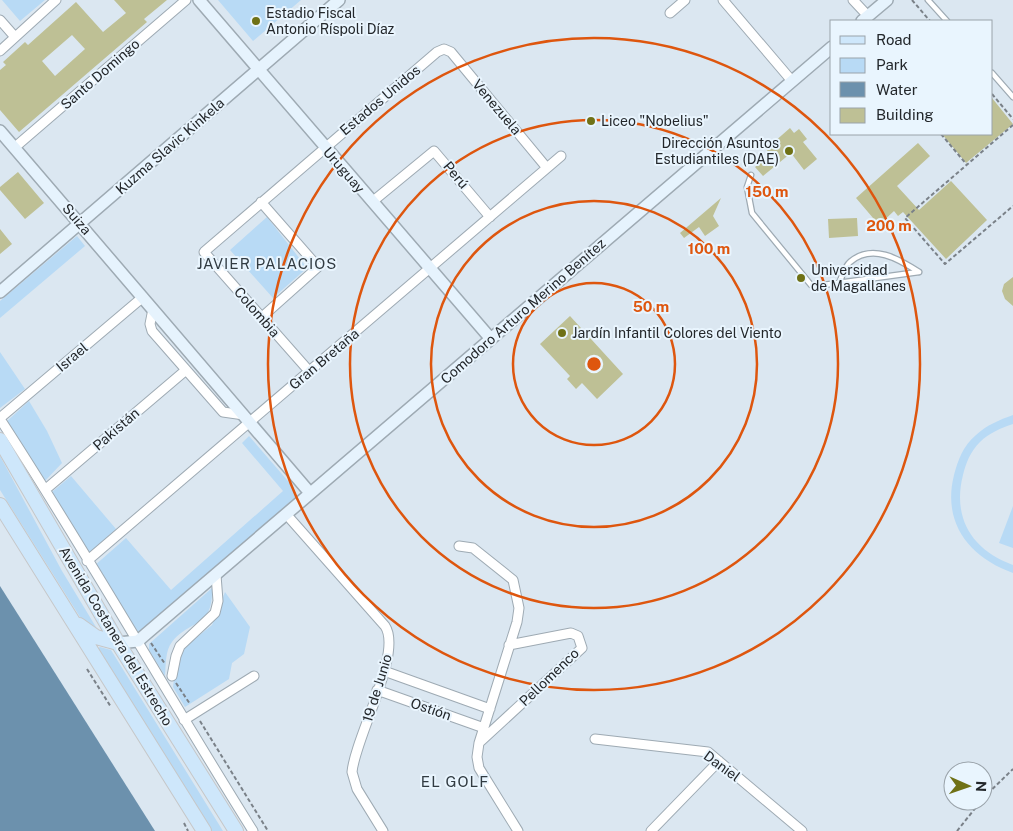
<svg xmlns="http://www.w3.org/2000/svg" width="1013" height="831" font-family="'Public Sans',sans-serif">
	<rect width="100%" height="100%" fill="#dbe7f1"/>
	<!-- green -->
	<path fill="#b8daf5" d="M2,0H45L20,21Z
		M218,0H301L253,41Z
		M267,217L307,268L273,298L230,250Z
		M77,236L85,246L0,318V301Z
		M0,352L25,389L0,408Z
		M29,401L47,431L62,463L45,481L6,422Z
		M1013,415V424C1001,428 989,433 980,442C970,452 966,463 963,475C952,518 972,550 1013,565V573C969,557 942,523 954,475C958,460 963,446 976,435C987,425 999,420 1013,415Z
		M249,436L294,488L295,498L141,632L137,631L94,566L126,538L171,590L283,491L242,443Z
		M0,456L62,571L99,632L85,625L0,490Z
		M71,476L116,529L89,553L52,492Z
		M1013,506V548L999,543Z
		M212,588C213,629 191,618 172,642C165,651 166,665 165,676L149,650V644Z
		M225,592L250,627L244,654L232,663L229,679L185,707L173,687L176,664L181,650L212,625Z
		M100,647L111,650L223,831H209L96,649Z"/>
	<!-- water -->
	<path fill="#6c91ad" d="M0,586L155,831H0Z"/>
	<!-- building -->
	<path fill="#bec095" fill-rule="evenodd" d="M114,0H167L144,19L147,22L19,132L0,110V70L6,65L3,62L25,42L28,45L76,2L103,32L126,13ZM72,35L85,49L55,76L42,61Z
		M992,98L1013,124L966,163L942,134H992Z
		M790,128L794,133L799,129L807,139L803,142L817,159L804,170L791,153L763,176L755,167L770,154L766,149Z
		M918,143L930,156L897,186L919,210L951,181L987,220L946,259L903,212L898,216L894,211L879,225L856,198Z
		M18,172L44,203L25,219L0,190V187Z
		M721,198L713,216L719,226L705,236L699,227L684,238L680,233Z
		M857,218L858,236L829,238L828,219Z
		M0,229L12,244L0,254Z
		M1013,277V306L1005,299L1002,291L1004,284Z
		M570,316L623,374L597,399L582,383L576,389L567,379L570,376L540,344Z"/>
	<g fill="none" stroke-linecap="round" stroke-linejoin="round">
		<!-- lane casing -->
		<g stroke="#9eaab3" stroke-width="7">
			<path id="lane" d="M928,0L947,21
				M992,73L1013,97
				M751,175L747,187L752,213L811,285L816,286L919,272
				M839,283C842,277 845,266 850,262C872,243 899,259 919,272"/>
		</g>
		<!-- street casing -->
		<g stroke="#9eaab3" stroke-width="11">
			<path id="street" d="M723,0L792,81
				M853,0L868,16
				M670,13L685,0
				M0,20L15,37
				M0,51L56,0
				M14,148L186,0
				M261,202L318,267L262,317
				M372,202L434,151L490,217
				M153,309L150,324L152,331L223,412L244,415
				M309,371L204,252L437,52L444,49L451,52L547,168
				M0,418L143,297
				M0,419C88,554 167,694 253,831
				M46,489L186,370
				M286,514L385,626C403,653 355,738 352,772L357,789L383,831
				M459,546L473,548L513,580L519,608L517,622L479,743L477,757L479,768L518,831
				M87,561L561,156
				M384,671L490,709
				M172,676L176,656L180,646L215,613L218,601L216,575
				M377,690L484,728
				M184,720L254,676
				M595,739L708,752L802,831
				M480,742L582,648L578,636L571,633L509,645
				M651,831L719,761"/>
		</g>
		<!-- secondary casing -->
		<g stroke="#9eaab3" stroke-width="14">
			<path id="secondary" d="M199,0L491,339
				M862,21L887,0
				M0,131L310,493
				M0,292L339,0
				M118,643L138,641L146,634L832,47"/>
		</g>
		<!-- primary casing -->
		<g stroke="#c6c7c8" stroke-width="16">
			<path id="primary" d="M0,440L118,643L236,831
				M0,505L204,831
				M79,625L96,637L118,643"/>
		</g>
		<!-- path -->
		<path stroke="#7a8188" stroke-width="2" stroke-dasharray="4 2.5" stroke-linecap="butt" d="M912,0L930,21
			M992,94L1013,119
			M1013,125L905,218L945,264L1013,206
			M941,134L967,165
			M151,643L165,664
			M87,669L111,707
			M176,683L190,704
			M200,721L268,831
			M983,798L1013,769
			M184,823L188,831
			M957,831L981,801"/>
		<!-- lane -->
		<use href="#lane" stroke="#fff" stroke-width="4.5"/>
		<!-- street -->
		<use href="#street" stroke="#fff" stroke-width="9"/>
		<!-- secondary -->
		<use href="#secondary" stroke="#e6f3fd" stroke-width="11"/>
		<!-- primary -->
		<use href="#primary" stroke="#cee7fb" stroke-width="14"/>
	</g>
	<!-- distance rings -->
	<g fill="none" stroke="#de560e" stroke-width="2.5">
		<circle cx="594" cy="364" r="81"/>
		<circle cx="594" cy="364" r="163"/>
		<circle cx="594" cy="364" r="244"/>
		<circle cx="594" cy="364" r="326"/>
	</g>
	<!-- markers -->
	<g fill="#6f7116" stroke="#e9f5fe" stroke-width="2">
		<circle cx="256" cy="21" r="5"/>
		<circle cx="591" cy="121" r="5"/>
		<circle cx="789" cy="151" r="5"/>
		<circle cx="801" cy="278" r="5"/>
		<circle cx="562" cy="333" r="5"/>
	</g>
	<g text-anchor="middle" stroke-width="4" stroke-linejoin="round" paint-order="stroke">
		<!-- poi labels -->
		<g font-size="14" fill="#23272b" stroke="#e9f5fe" text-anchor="start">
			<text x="266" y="18">Estadio Fiscal<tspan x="266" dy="16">Antonio Ríspoli Díaz</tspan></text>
			<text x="601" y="126">Liceo "Nobelius"</text>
			<text x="779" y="148" text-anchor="end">Dirección Asuntos<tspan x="779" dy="16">Estudiantiles (DAE)</tspan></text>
			<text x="811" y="275">Universidad<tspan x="811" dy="16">de Magallanes</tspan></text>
			<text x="572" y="338">Jardín Infantil Colores del Viento</text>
		</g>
		<!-- street labels -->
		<g font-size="14" fill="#23272b" stroke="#e9f5fe">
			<text transform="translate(100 74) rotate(-41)" y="5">Santo Domingo</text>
			<text transform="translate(380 100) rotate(-40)" y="5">Estados Unidos</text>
			<text transform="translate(497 107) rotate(50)" y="5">Venezuela</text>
			<text transform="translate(170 146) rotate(-41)" y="5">Kuzma Slavic Kinkela</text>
			<text transform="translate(344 170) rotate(49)" y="5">Uruguay</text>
			<text transform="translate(456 175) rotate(50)" y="5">Perú</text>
			<text transform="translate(77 219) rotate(49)" y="5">Suiza</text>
			<text transform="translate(523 311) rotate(-41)" y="5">Comodoro Arturo Merino Benítez</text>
			<text transform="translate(257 312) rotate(49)" y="5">Colombia</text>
			<text transform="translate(72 357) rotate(-40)" y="5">Israel</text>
			<text transform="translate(324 359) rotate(-40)" y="5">Gran Bretaña</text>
			<text transform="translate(116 429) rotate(-41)" y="5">Pakistán</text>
			<text transform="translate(116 636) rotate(59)" y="5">Avenida Costanera del Estrecho</text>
			<text transform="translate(549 677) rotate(-44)" y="5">Pellomenco</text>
			<text transform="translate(377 688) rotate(-73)" y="5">19 de Junio</text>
			<text transform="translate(431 709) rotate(19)" y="5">Ostión</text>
			<text transform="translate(722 766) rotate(36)" y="5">Daniel</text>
		</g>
		<!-- neighbourhood labels -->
		<g font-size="15" letter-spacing="1" fill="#313b42" stroke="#e9f5fe">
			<text x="267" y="269">JAVIER PALACIOS</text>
			<text x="455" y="787">EL GOLF</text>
		</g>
	</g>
	<circle cx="594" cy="364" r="8" fill="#de560e" stroke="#e9f5fe" stroke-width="2.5"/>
	<g font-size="15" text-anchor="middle" font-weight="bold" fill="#de560e" stroke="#e9f5fe" stroke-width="4" stroke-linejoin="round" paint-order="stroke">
		<text x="767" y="197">150 m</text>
		<text x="889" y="231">200 m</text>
		<text x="709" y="254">100 m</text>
		<text x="651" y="312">50 m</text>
	</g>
	<!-- legend -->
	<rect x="830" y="20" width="162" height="115" fill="#e9f5fe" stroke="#9aa3aa"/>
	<rect x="840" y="36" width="25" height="8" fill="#cee7fb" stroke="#9aa3aa"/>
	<text x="876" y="45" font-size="15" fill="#23272b">Road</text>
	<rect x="840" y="58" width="25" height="15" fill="#b8daf5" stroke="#9aa3aa"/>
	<text x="876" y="70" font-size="15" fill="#23272b">Park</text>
	<rect x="840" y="82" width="25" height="15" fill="#6c91ad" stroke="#9aa3aa"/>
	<text x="876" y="95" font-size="15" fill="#23272b">Water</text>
	<rect x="840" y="108" width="25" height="15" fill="#bec095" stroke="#9aa3aa"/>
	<text x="876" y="120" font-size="15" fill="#23272b">Building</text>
	<!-- north arrow -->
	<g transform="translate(968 786) rotate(92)"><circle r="24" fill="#e9f5fe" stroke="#9aa3aa"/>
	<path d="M0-4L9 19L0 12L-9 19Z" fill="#6f7116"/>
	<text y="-8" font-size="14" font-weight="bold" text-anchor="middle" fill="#23272b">N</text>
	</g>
</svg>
